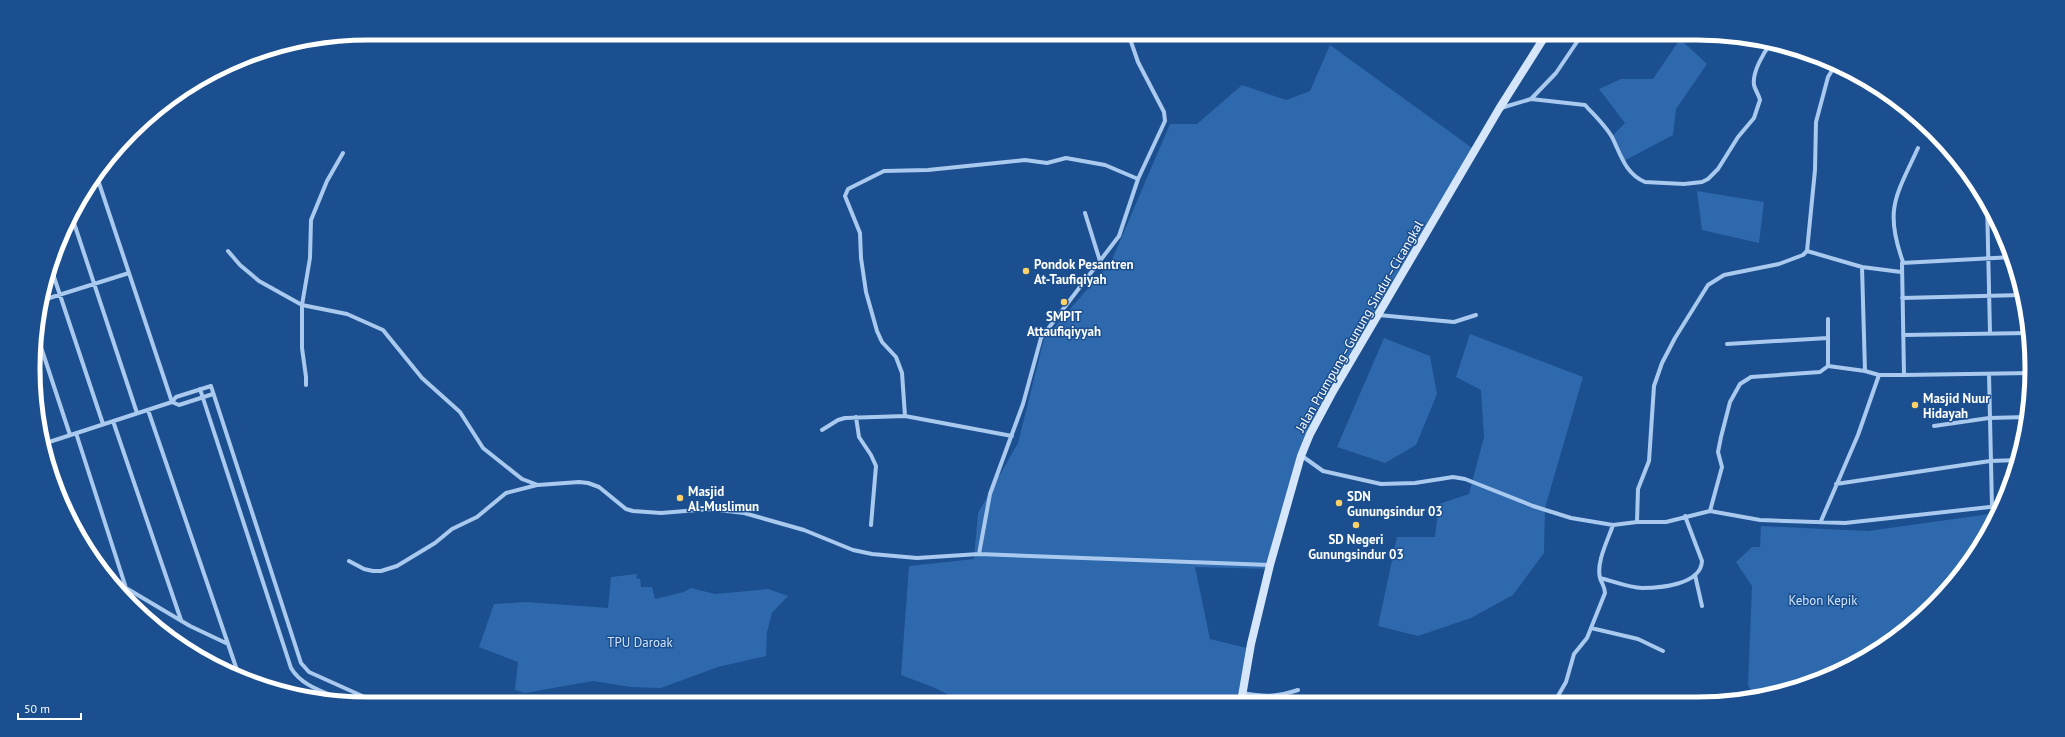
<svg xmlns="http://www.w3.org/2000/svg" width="2065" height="737" font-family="'PT Sans',sans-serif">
	<rect width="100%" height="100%" fill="#1b4f8f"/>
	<!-- green -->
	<path fill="#2e69ad" d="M1680,39L1707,64L1676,109L1673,135L1622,162L1613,135L1625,123L1599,89L1621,79H1653Z
		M1330,45L1475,150L1305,448L1271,569L1195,567L1210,639L1251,649L1240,702H1094V697L1056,703H965L935,688L901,675L909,566L974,559L978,513L1018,443L1044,339L1111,262L1170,124H1197L1242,85L1286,100L1310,91Z
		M1697,191L1764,202L1759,243L1702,230Z
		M1470,334L1583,377L1545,508L1544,553L1513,595L1471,618L1418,636L1378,626L1397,537H1435L1439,504L1469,494L1484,437L1481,390L1456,377Z
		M1384,338L1430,356L1437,394L1416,445L1385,463L1337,447Z
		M1997,513L1987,536L1918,621L1845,669L1756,696L1748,686L1752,586L1736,562L1752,547H1760L1761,526L1868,531Z
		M637,574L636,578L640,579L641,587H652L655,599L684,592L691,588L715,594L768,589L788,596L772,613L767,632L766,656L718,667L661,688L630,687L593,681L525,693L515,690L518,662L479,647L494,604L527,602L608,608L611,577Z"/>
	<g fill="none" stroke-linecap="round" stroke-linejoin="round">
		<!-- minor -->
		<path stroke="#a9c9ee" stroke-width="4" d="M1531,99L1585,105C1594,115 1607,127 1613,139C1621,156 1626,174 1645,182L1684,184L1702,182L1708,179L1718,169L1738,137L1754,118L1760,100C1759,95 1755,90 1754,85C1752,72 1764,52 1771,43
			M1501,108L1531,99L1556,73L1583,33
			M96,174L172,402L179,405L213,394
			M1987,201L1990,333
			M1085,213L1100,261
			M71,214L137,413
			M1988,221H1996
			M228,251L240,265L259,281L302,305L347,314L383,330L422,378L460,412L483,448L522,479L538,485L579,482L588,483L599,487L626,509L633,511L661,513L710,509L744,513L804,530L853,550L872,554L917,558L979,554L1270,565
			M1807,251L1862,267L1901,272
			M1903,262C1884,209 1896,196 1918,148
			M1862,267L1865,371L1879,375H1904L2031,373
			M52,271L103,424
			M1902,298L2022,295
			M43,300L129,273
			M1378,315L1454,322L1476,315
			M36,332L70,435
			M1903,335L2029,333
			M1727,344L1828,338
			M1828,366L1865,371
			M1989,374L1992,507
			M1904,375L1902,263L2013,257
			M306,385V377L302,348V305L310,258L311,220L327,181L343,153
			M200,389L291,668C302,687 326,692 345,701
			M148,410L238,673
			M905,416L902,373L896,357L882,342L877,331L866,292L861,258L860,233L845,196L848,189L884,171L928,170L1025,160L1047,163L1066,158L1105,165L1138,179
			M856,417L859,437L871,455L876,466L871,525
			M113,421L181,620
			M1934,426L1989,418L2027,417
			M822,430L838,420L845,418L905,416L1012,436
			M76,433L126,588
			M43,444L172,402L176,397L211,386L301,663L309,672L380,704
			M1302,456L1323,471L1381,484L1415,483L1453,477L1465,479L1533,506L1571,518L1613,525L1637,522H1666L1710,511L1760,520L1845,523L1999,506
			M1836,484L1990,461L2019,460
			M1710,511L1722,467L1718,452L1721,437L1730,402L1740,384L1751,377L1820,372L1828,366V319
			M1821,521L1858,435L1879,375
			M1637,522L1638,489L1649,461L1654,386L1662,363L1675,338L1708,285L1724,275L1779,264L1803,255L1807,251L1815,170L1816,122L1828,77L1836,64
			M979,554L990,494L1023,404L1041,338L1119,236L1138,179L1165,121L1164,112L1138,62L1128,33
			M349,561L364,569L373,571H381L397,566L435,543L452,529L477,517L506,493L537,485
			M1695,575L1702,606
			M1600,578C1613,581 1629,588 1642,588C1659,588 1701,585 1702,561L1685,516
			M119,591L126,588L190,626L228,644
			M1591,628L1638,639L1663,651
			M1243,693C1264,697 1277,697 1298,690
			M1555,701L1566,682L1574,654L1587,638L1605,593C1605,587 1602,584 1600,578C1596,562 1608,540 1613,525"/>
		<!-- secondary -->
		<path stroke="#d6e6fa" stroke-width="8" d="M1241,702L1251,644L1270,565L1301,456L1310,434L1332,393L1499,109L1547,33"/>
	</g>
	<!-- markers -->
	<g fill="#ffd166" stroke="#1b4f8f" stroke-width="1.5">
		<circle cx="1026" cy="271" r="4"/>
		<circle cx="1064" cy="302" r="4"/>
		<circle cx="1915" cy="405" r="4"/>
		<circle cx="680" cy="498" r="4"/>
		<circle cx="1339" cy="503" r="4"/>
		<circle cx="1356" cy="525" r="4"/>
	</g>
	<g text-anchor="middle" stroke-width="3" stroke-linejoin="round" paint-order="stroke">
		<!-- poi labels -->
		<g font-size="13" font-weight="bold" fill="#fff" stroke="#1b4f8f" text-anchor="start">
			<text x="1034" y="269">Pondok Pesantren<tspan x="1034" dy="15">At-Taufiqiyah</tspan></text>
			<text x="1064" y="321" text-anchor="middle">SMPIT<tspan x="1064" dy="15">Attaufiqiyyah</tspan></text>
			<text x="1923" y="403">Masjid Nuur<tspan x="1923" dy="15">Hidayah</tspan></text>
			<text x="688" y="496">Masjid<tspan x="688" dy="15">Al-Muslimun</tspan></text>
			<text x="1347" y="501">SDN<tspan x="1347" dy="15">Gunungsindur 03</tspan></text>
			<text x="1356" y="544" text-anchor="middle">SD Negeri<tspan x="1356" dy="15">Gunungsindur 03</tspan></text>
		</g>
		<!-- street labels -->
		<g font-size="13" fill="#fff" stroke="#1b4f8f">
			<text transform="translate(1359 326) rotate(-60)" y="5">Jalan Prumpung–Gunung Sindur–Cicangkal</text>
		</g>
		<!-- park labels -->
		<g font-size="13" fill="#cfe3fa" stroke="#1b4f8f">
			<text x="1823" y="605">Kebon Kepik</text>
			<text x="640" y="647">TPU Daroak</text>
		</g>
	</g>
	<!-- crop -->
	<path d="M0 0H2065V737H0ZM368 40H1697A328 328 0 0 1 2025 368V369A328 328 0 0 1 1697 697H368A328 328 0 0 1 40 369V368A328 328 0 0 1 368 40Z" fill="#1b4f8f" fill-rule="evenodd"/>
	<path fill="none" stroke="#fff" stroke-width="5" d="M368 40H1697A328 328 0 0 1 2025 368V369A328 328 0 0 1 1697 697H368A328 328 0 0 1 40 369V368A328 328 0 0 1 368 40Z"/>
	<!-- scale -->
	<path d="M18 713v6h63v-6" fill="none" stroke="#ffffff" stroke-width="2"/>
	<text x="24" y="713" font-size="12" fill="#ffffff" stroke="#1b4f8f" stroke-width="3" paint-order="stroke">50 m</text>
</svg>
